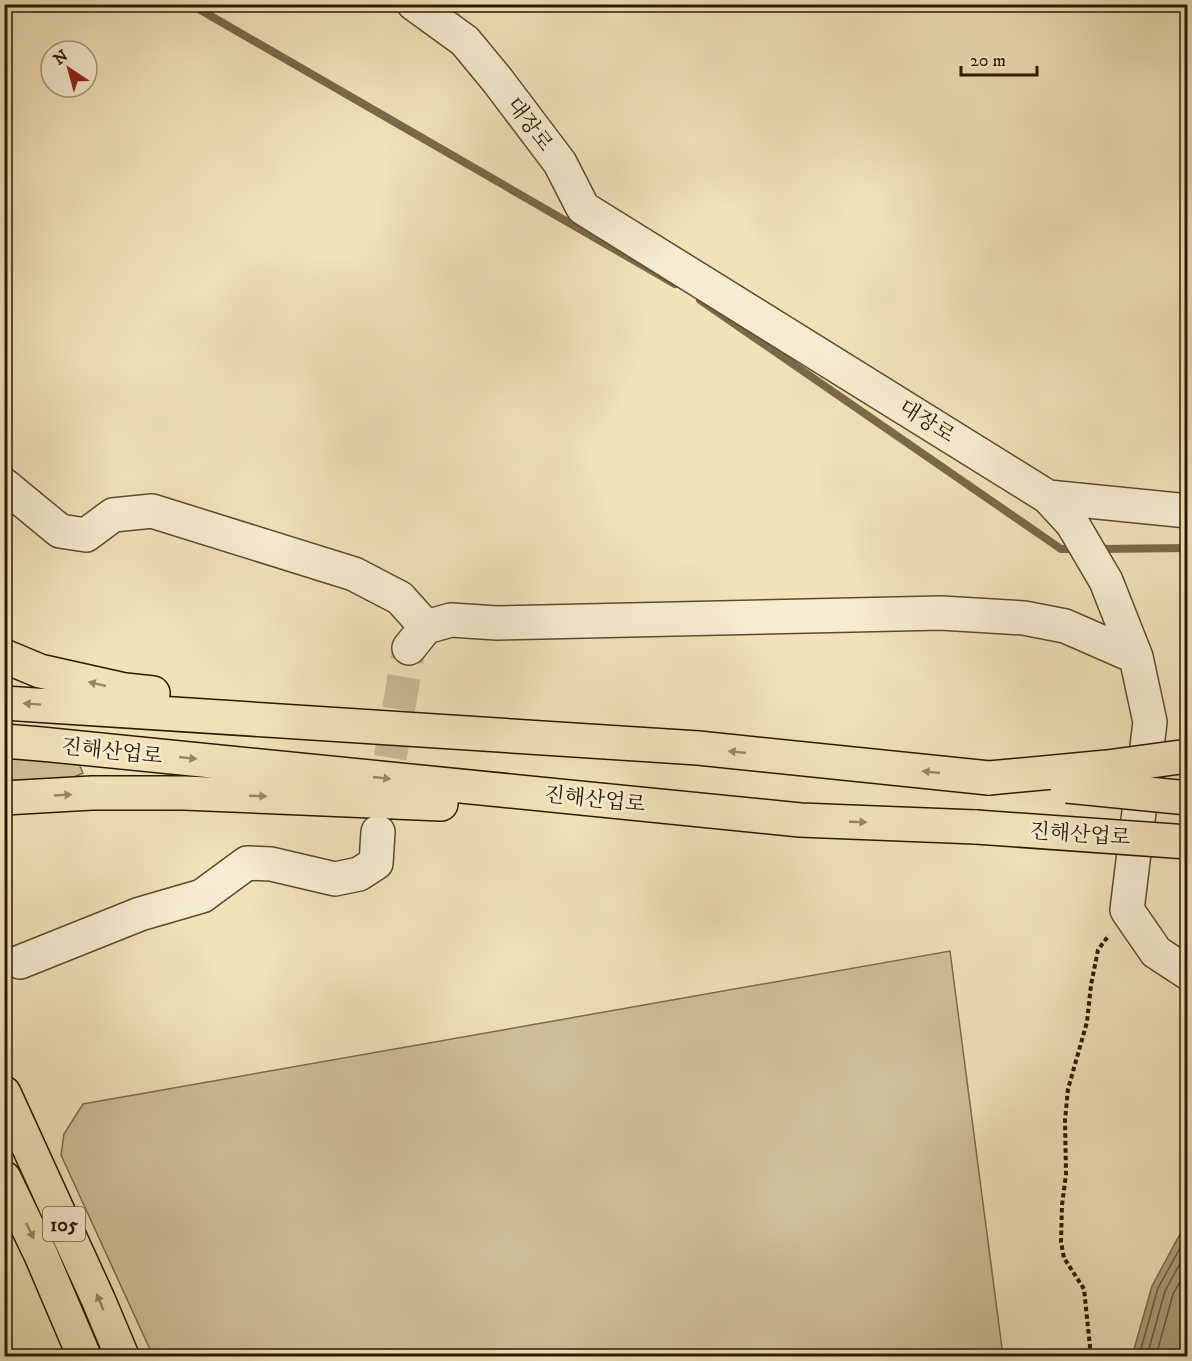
<svg xmlns="http://www.w3.org/2000/svg" width="1192" height="1361" font-family="'IM FELL DW Pica','Noto Serif KR',serif">
	<rect width="100%" height="100%" fill="#f1e2b8"/>
	<filter id="stains"><feTurbulence type="fractalNoise" baseFrequency=".00333" numOctaves="4"/><feColorMatrix values="0 0 0 0 .2 0 0 0 0 .09 0 0 0 0 .02 0 0 0 .5 -.17"/></filter>
	<radialGradient id="worn" r=".72"><stop offset=".6" stop-color="#630" stop-opacity="0"/><stop offset="1" stop-color="#630" stop-opacity=".3"/></radialGradient>
	<!-- green -->
	<path fill="#d0c099" stroke="#7e6c4c" stroke-width="1.5" d="M4,757L54,760L79,764L83,773L61,783L5,788Z
		M950,951L1003,1356H153L61,1155L64,1134L83,1104Z"/>
	<!-- water -->
	<path fill="#ae9e79" stroke="#7a6949" stroke-width="1.5" d="M1187,1221V1356H1132L1152,1286Z"/>
	<g fill="none" stroke-linecap="round" stroke-linejoin="round">
		<!-- shore -->
		<path stroke="#6d5c3c" stroke-width="1.5" d="M1139,1356L1158,1288L1188,1234
			M1147,1356L1165,1291L1188,1249
			M1156,1356L1173,1294L1188,1268"/>
		<!-- stream -->
		<path stroke="#7a6949" stroke-width="8" d="M190,4L675,284
			M700,300L1061,549H1078
			M1096,549L1188,548"/>
		<!-- minor-tunnel -->
		<path stroke="#caba93" stroke-width="33" stroke-dasharray="33 16" stroke-linecap="butt" d="M382,806L409,648"/>
		<!-- minor casing -->
		<g stroke="#5d4b2e" stroke-width="36">
			<path id="minor" d="M414,4L465,41L498,81L560,163L583,208L1048,497L1072,523L1106,581L1136,657L1150,722L1127,910L1156,952L1188,973
				M4,485L60,531L86,535L113,515L152,511L354,574L400,598L426,627
				M1048,497L1188,511
				M409,648L426,627L451,620L497,623L941,613L1024,618L1065,626L1136,657
				M20,962L140,914L202,896L247,863L271,864L335,879L359,874L376,863L378,832"/>
		</g>
		<!-- highway casing -->
		<g stroke="#2c1900" stroke-width="36">
			<path id="highway" d="M4,656L40,671L125,690L153,693
				M4,703L698,748L989,778
				M4,741L41,744L800,820L976,827
				M4,798L92,793H184L441,804
				M4,1093L98,1299L122,1356
				M4,1178L41,1255L84,1356"/>
		</g>
		<!-- path -->
		<path stroke="#2c1900" stroke-width="4" stroke-dasharray="4.5 3" stroke-linecap="butt" d="M1091,1356L1084,1289L1064,1258L1061,1242L1062,1205L1066,1174L1065,1120L1068,1089L1087,1022L1091,985L1098,950L1109,935"/>
		<!-- minor -->
		<use href="#minor" stroke="#f6ecd1" stroke-width="33"/>
		<!-- highway -->
		<use href="#highway" stroke="#f1e2b8" stroke-width="33"/>
		<!-- highway-bridge casing -->
		<g stroke="#2c1900" stroke-width="36" stroke-linecap="butt">
			<path id="highway-bridge" d="M989,778L1107,767L1188,756
				M1067,786L1188,798
				M976,827L1188,842"/>
		</g>
		<!-- highway-bridge -->
		<use href="#highway-bridge" stroke="#f1e2b8" stroke-width="33"/>
	</g>
	<!-- one-way arrows -->
	<defs><path id="oneway-solid" d="M-6-.8H1V-3.2L6.5 0L1 3.2V.8H-6Z" transform="scale(1.5)"/></defs>
	<g fill="#988865">
		<use href="#oneway-solid" transform="translate(97 684) rotate(-167)"/>
		<use href="#oneway-solid" transform="translate(32 704) rotate(-176)"/>
		<use href="#oneway-solid" transform="translate(737 752) rotate(-174)"/>
		<use href="#oneway-solid" transform="translate(188 758) rotate(6)"/>
		<use href="#oneway-solid" transform="translate(931 772) rotate(-174)"/>
		<use href="#oneway-solid" transform="translate(382 778) rotate(6)"/>
		<use href="#oneway-solid" transform="translate(63 795) rotate(-3)"/>
		<use href="#oneway-solid" transform="translate(258 796) rotate(2)"/>
		<use href="#oneway-solid" transform="translate(858 822) rotate(2)"/>
		<use href="#oneway-solid" transform="translate(30 1231) rotate(64)"/>
		<use href="#oneway-solid" transform="translate(100 1302) rotate(-113)"/>
	</g>
	<g text-anchor="middle" stroke-width="5" stroke-linejoin="round" paint-order="stroke">
		<!-- shield labels -->
		<rect fill="#f6ecd1" stroke="#69583f" stroke-width="1.5" x="43" y="1207" width="42" height="34" rx="4.5"/>
		<g font-size="20" font-weight="bold" fill="#2c1900">
			<text x="64" y="1231">105</text>
		</g>
		<!-- street labels -->
		<g font-size="21" fill="#2c1900" stroke="#f6ecd1">
			<text transform="translate(530 124) rotate(53)" y="7">대장로</text>
			<text transform="translate(927 421) rotate(32)" y="7">대장로</text>
			<text transform="translate(112 751) rotate(6)" y="7">진해산업로</text>
			<text transform="translate(595 799) rotate(6)" y="7">진해산업로</text>
			<text transform="translate(1080 834) rotate(4)" y="7">진해산업로</text>
		</g>
	</g>
	<!-- margin -->
	<rect width="1192" height="1361" fill="none" stroke="#f1e2b8" stroke-width="24"/>
	<rect x="6" y="6" width="1180" height="1349" fill="none" stroke="#2c1900" stroke-width="3"/>
	<rect x="12" y="12" width="1168" height="1337" fill="none" stroke="#2c1900" stroke-width="1.5"/>
	<!-- north arrow -->
	<g transform="translate(69 69) rotate(324)"><circle r="28" fill="#f6ecd1" stroke="#a5987d" stroke-width="1.5"/>
	<path d="M0-4.5L10 22L0 15L-10 22Z" fill="#8f2418"/>
	<text y="-9" font-size="16" font-weight="bold" text-anchor="middle" fill="#2c1900">N</text>
	</g>
	<!-- scale -->
	<path d="M961 66v9h76v-9" fill="none" stroke="#2c1900" stroke-width="3"/>
	<text x="970" y="66" font-size="18" fill="#2c1900" stroke="#f6ecd1" stroke-width="4.5" paint-order="stroke">20 m</text>
	<rect width="100%" height="100%" filter="url(#stains)"/>
	<rect width="100%" height="100%" fill="url(#worn)"/>
</svg>
